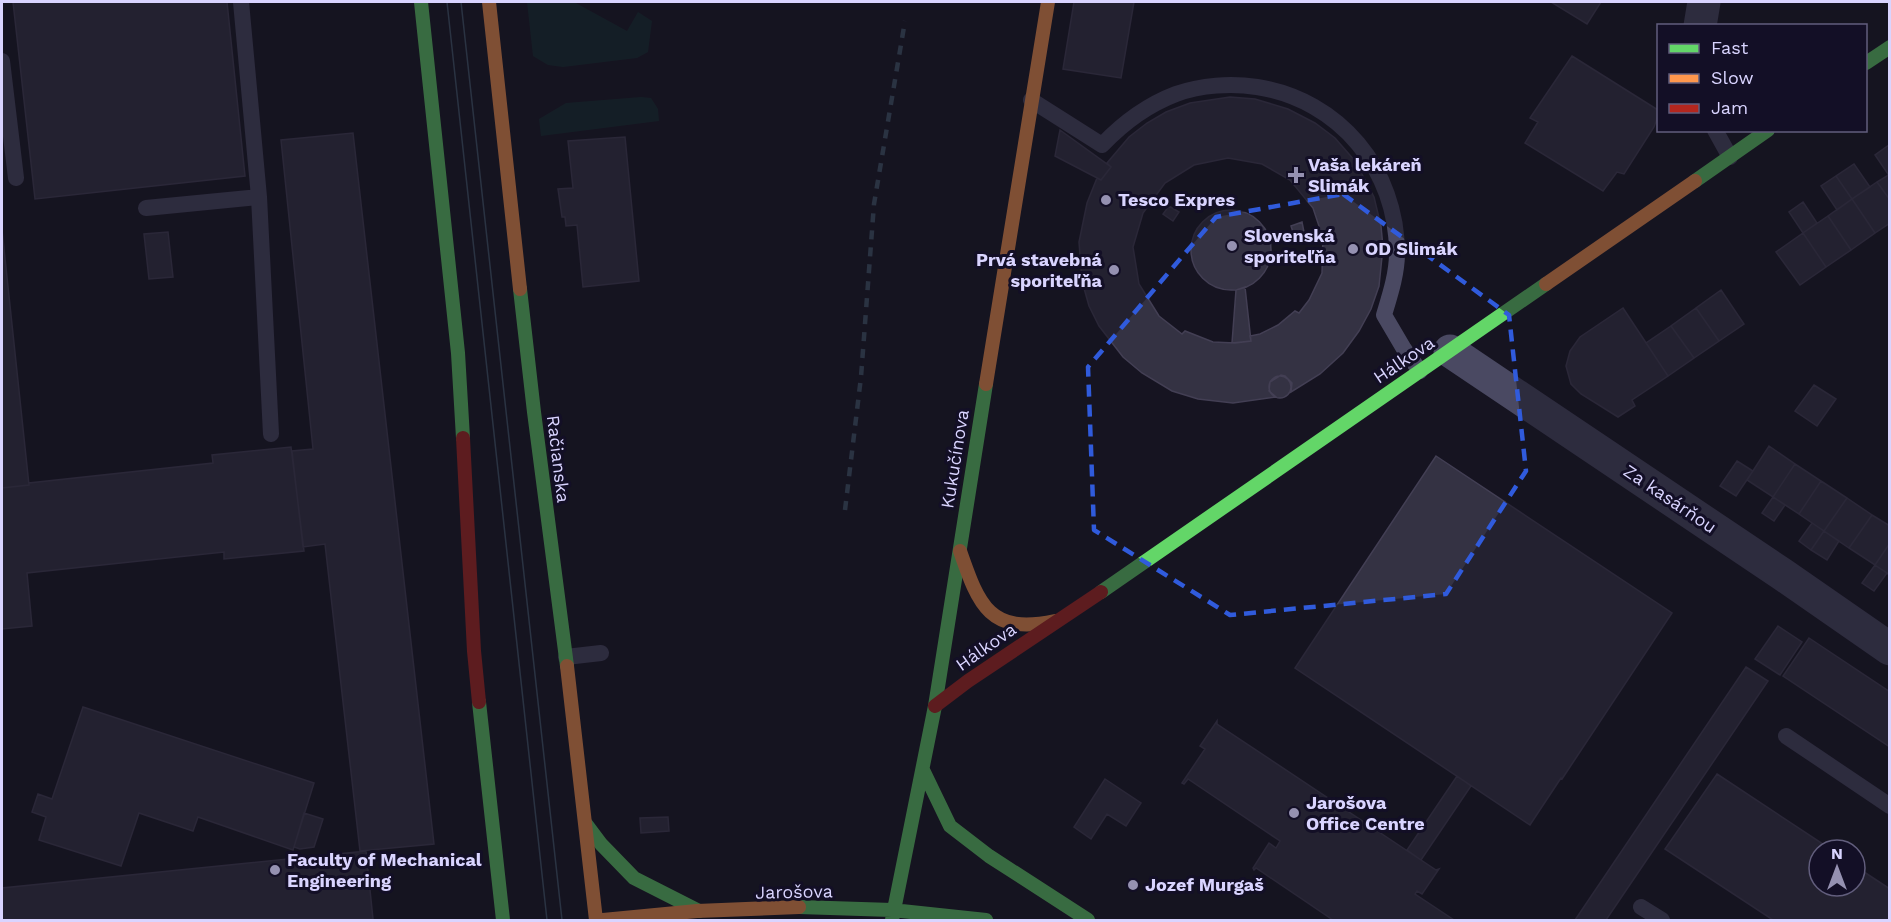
<svg xmlns="http://www.w3.org/2000/svg" width="1891" height="922" font-family="'Work Sans',sans-serif">
	<rect width="100%" height="100%" fill="#161421"/>
	<!-- green -->
	<path fill="#132c2d" d="M527,2H574L627,31L638,12L652,21L648,52L637,58L563,67L548,65L533,56Z
		M641,97L651,98L658,109L659,121L541,136L539,119L566,103Z"/>
	<!-- building -->
	<path fill="#343243" stroke="#433f54" stroke-width="1.5" fill-rule="evenodd" d="M13,2H227L245,176L35,199Z
		M1074,2H1134L1121,78L1063,69Z
		M1551,2H1601L1587,24Z
		M1572,56L1658,110V116L1654,127L1624,174L1617,172L1603,191L1525,143L1538,122L1530,118Z
		M1230,97L1255,99L1288,109L1315,123L1335,138L1355,161L1374,197L1381,226L1383,247L1379,286L1371,309L1359,331L1343,353L1320,374L1291,392L1292,383L1285,376L1281,375L1270,382L1269,391L1276,397L1233,403L1198,399L1172,391L1142,373L1123,357L1099,326L1089,306L1082,281L1079,242L1087,203L1097,178L1101,180L1111,167L1107,163L1129,137L1147,123L1166,112L1190,103ZM1228,158L1262,164L1290,180L1313,208L1323,238L1322,273L1309,300L1299,313L1295,311L1278,325L1260,334L1250,336L1251,341L1235,343L1213,342L1185,331L1182,334L1159,316L1139,284L1133,247L1143,213L1165,183L1194,165Z
		M1060,130L1111,167L1101,180L1055,156Z
		M353,133L434,844L360,851L325,544L303,547L292,451L313,449L281,140Z
		M625,137L639,281L583,287L577,225L566,226L565,217H562L558,189L573,188L568,141Z
		M1889,145L1890,173L1888,174L1875,155Z
		M1854,164L1870,187L1852,199L1836,176Z
		M1890,174V200L1877,182Z
		M1836,176L1852,199L1837,210L1821,186Z
		M1877,182L1890,200V223L1875,233L1852,199Z
		M1852,199L1875,233L1851,250L1828,216Z
		M1803,202L1817,223L1803,233L1789,212Z
		M1169,206L1179,212L1173,221L1163,214Z
		M1191 250a40 40 0 1 1 80 0a40 40 0 1 1-80 0Z
		M1828,216L1851,250L1826,267L1803,233Z
		M1302,222L1304,232L1294,235L1291,226Z
		M2,230L29,485L2,488Z
		M168,232L173,277L149,279L144,234Z
		M1803,233L1826,267L1800,285L1776,252Z
		M1245,287L1251,341L1232,343L1236,290Z
		M1721,290L1744,324L1719,341L1696,308Z
		M1623,308L1668,376L1632,400L1635,406L1618,417L1581,394L1571,384L1566,366L1570,351L1580,337Z
		M1696,308L1719,341L1694,358L1671,326Z
		M1671,326L1694,358L1668,376L1646,343Z
		M1269 387a11 11 0 1 1 22 0a11 11 0 1 1-22 0Z
		M1814,385L1836,399L1817,426L1795,411Z
		M1769,446L1795,464L1773,497L1747,480Z
		M291,447L304,551L224,559V552L27,573L32,626L2,629V488L29,485V483L213,463L212,455Z
		M1436,456L1672,613L1562,779L1561,778L1530,825L1295,668Z
		M1737,461L1753,471L1736,496L1720,486Z
		M1795,464L1821,481L1799,514L1773,497Z
		M1821,481L1847,498L1824,531L1799,514Z
		M1773,497L1785,505L1774,521L1762,513Z
		M1847,498L1872,515L1849,548L1824,531Z
		M1872,515L1890,526V543L1875,565L1849,548Z
		M1812,523L1824,531L1811,550L1799,541Z
		M1824,531L1839,541L1827,560L1811,550Z
		M1890,543V575L1875,565Z
		M1875,565L1887,573L1874,591L1862,583Z
		M1778,626L1802,642L1780,675L1755,659Z
		M1809,638L1890,692V747L1783,676Z
		M1746,667L1768,681L1606,920H1575Z
		M83,707L314,783L293,850L198,817L193,831L139,813L121,866L39,840L46,817L32,812L38,794L52,799Z
		M1217,721V724L1436,870L1439,869L1422,894L1417,891L1415,894L1454,920H1333L1256,868L1254,870L1253,868L1269,843L1276,848L1280,841L1188,779L1184,784L1182,783L1205,749L1200,746Z
		M1717,774L1832,850H1819V886H1855V866L1890,889V920H1773L1665,849Z
		M1457,776L1471,786L1421,860L1407,850Z
		M1105,779L1141,803L1126,826L1107,814L1091,839L1074,827Z
		M304,813L323,819L314,847L300,849L294,847Z
		M668,817L669,831L641,833L640,818Z
		M366,851L373,919L2,920V888Z"/>
	<g fill="none" stroke-linecap="round" stroke-linejoin="round">
		<!-- lane -->
		<path stroke="#4a4962" stroke-width="16" d="M241,2L259,197L271,434
			M2,61L16,178
			M1031,100L1102,145C1123,123 1147,105 1176,94C1201,85 1231,83 1257,87C1340,100 1397,170 1397,253C1397,274 1390,295 1384,315L1404,349L1420,371
			M1715,130L1730,157
			M146,208L259,197
			M566,657L601,653
			M1786,736L1890,806
			M1641,907L1662,920"/>
		<!-- street -->
		<path stroke="#4a4962" stroke-width="33" d="M1700,26L1704,2
			M1450,351L1782,574L1890,649"/>
		<!-- fast -->
		<path stroke="#63d668" stroke-width="14" d="M421,2L458,353L463,438
			M1866,63L1890,47
			M1695,181L1768,130
			M520,289L534,412L567,666
			M1101,592L1546,284
			M479,702L503,920
			M923,770L950,826L989,856L1088,920
			M586,824L601,844L634,878L699,911
			M799,907L892,910L986,920
			M892,920L935,706L986,384"/>
		<!-- slow -->
		<path stroke="#ff974d" stroke-width="14" d="M489,2L520,289
			M1546,284L1695,181
			M986,384L1048,2
			M960,551C979,606 990,635 1055,621
			M567,666L596,920
			M603,920L697,911L799,907"/>
		<!-- jam -->
		<path stroke="#b3261e" stroke-width="14" d="M463,438L474,651L479,702
			M935,706L968,681L1101,592"/>
		<!-- tram -->
		<path stroke="#43596b" stroke-width="1.5" d="M447,2L547,920
			M461,2L562,920"/>
		<!-- rail -->
		<path stroke="#43596b" stroke-width="4.5" stroke-dasharray="9 8" stroke-linecap="butt" d="M845,510L861,377L874,204L905,21"/>
	</g>
	<!-- marked area -->
	<path d="M0 0H1891V922H0ZM1343,194L1509,315L1526,471L1446,594L1230,615L1094,530L1088,367L1216,217Z" fill="#161421" fill-opacity=".55" fill-rule="evenodd"/>
	<path fill="none" stroke="#305bdc" stroke-width="4.5" stroke-dasharray="12 8" stroke-linejoin="round" d="M1343,194L1509,315L1526,471L1446,594L1230,615L1094,530L1088,367L1216,217Z"/>
	<!-- markers -->
	<g fill="#9591b1" stroke="#130f26" stroke-width="2">
		<path d="M1293 166h6v6h6v6h-6v6h-6v-6h-6v-6h6z"/>
		<circle cx="1106" cy="200" r="6"/>
		<circle cx="1232" cy="246" r="6"/>
		<circle cx="1353" cy="249" r="6"/>
		<circle cx="1114" cy="270" r="6"/>
		<circle cx="1294" cy="813" r="6"/>
		<circle cx="275" cy="870" r="6"/>
		<circle cx="1133" cy="885" r="6"/>
	</g>
	<g text-anchor="middle" stroke-width="6" stroke-linejoin="round" paint-order="stroke">
		<!-- poi labels -->
		<g font-size="18" font-weight="bold" fill="#d9d4ff" stroke="#130f26" text-anchor="start">
			<text x="1308" y="171">Vaša lekáreň<tspan x="1308" dy="21">Slimák</tspan></text>
			<text x="1118" y="206">Tesco Expres</text>
			<text x="1244" y="242">Slovenská<tspan x="1244" dy="21">sporiteľňa</tspan></text>
			<text x="1365" y="255">OD Slimák</text>
			<text x="1102" y="266" text-anchor="end">Prvá stavebná<tspan x="1102" dy="21">sporiteľňa</tspan></text>
			<text x="1306" y="809">Jarošova<tspan x="1306" dy="21">Office Centre</tspan></text>
			<text x="287" y="866">Faculty of Mechanical<tspan x="287" dy="21">Engineering</tspan></text>
			<text x="1145" y="891">Jozef Murgaš</text>
		</g>
		<!-- street labels -->
		<g font-size="18" fill="#d9d4ff" stroke="#130f26">
			<text transform="translate(1404 360) rotate(-34)" y="6">Hálkova</text>
			<text transform="translate(558 459) rotate(83)" y="6">Račianska</text>
			<text transform="translate(955 459) rotate(-81)" y="6">Kukučínova</text>
			<text transform="translate(1670 499) rotate(34)" y="6">Za kasárňou</text>
			<text transform="translate(986 647) rotate(-35)" y="6">Hálkova</text>
			<text transform="translate(794 892) rotate(-1)" y="6">Jarošova</text>
		</g>
	</g>
	<!-- border -->
	<rect width="1891" height="922" fill="none" stroke="#d9d4ff" stroke-width="6"/>
	<!-- legend -->
	<rect x="1657" y="24" width="210" height="108" fill="#130f26" stroke="#625e7d" stroke-width="1.5"/>
	<rect x="1669" y="44" width="30" height="9" fill="#63d668" stroke="#625e7d" stroke-width="1.5"/>
	<text x="1711" y="54" font-size="18" fill="#d9d4ff">Fast</text>
	<rect x="1669" y="74" width="30" height="9" fill="#ff974d" stroke="#625e7d" stroke-width="1.5"/>
	<text x="1711" y="84" font-size="18" fill="#d9d4ff">Slow</text>
	<rect x="1669" y="104" width="30" height="9" fill="#b3261e" stroke="#625e7d" stroke-width="1.5"/>
	<text x="1711" y="114" font-size="18" fill="#d9d4ff">Jam</text>
	<!-- north arrow -->
	<g transform="translate(1837 868)"><circle r="28" fill="#130f26" stroke="#625e7d" stroke-width="1.5"/>
	<path d="M0-4.5L10 22L0 15L-10 22Z" fill="#9591b1"/>
	<text y="-9" font-size="16" font-weight="bold" text-anchor="middle" fill="#d9d4ff">N</text>
	</g>
</svg>
